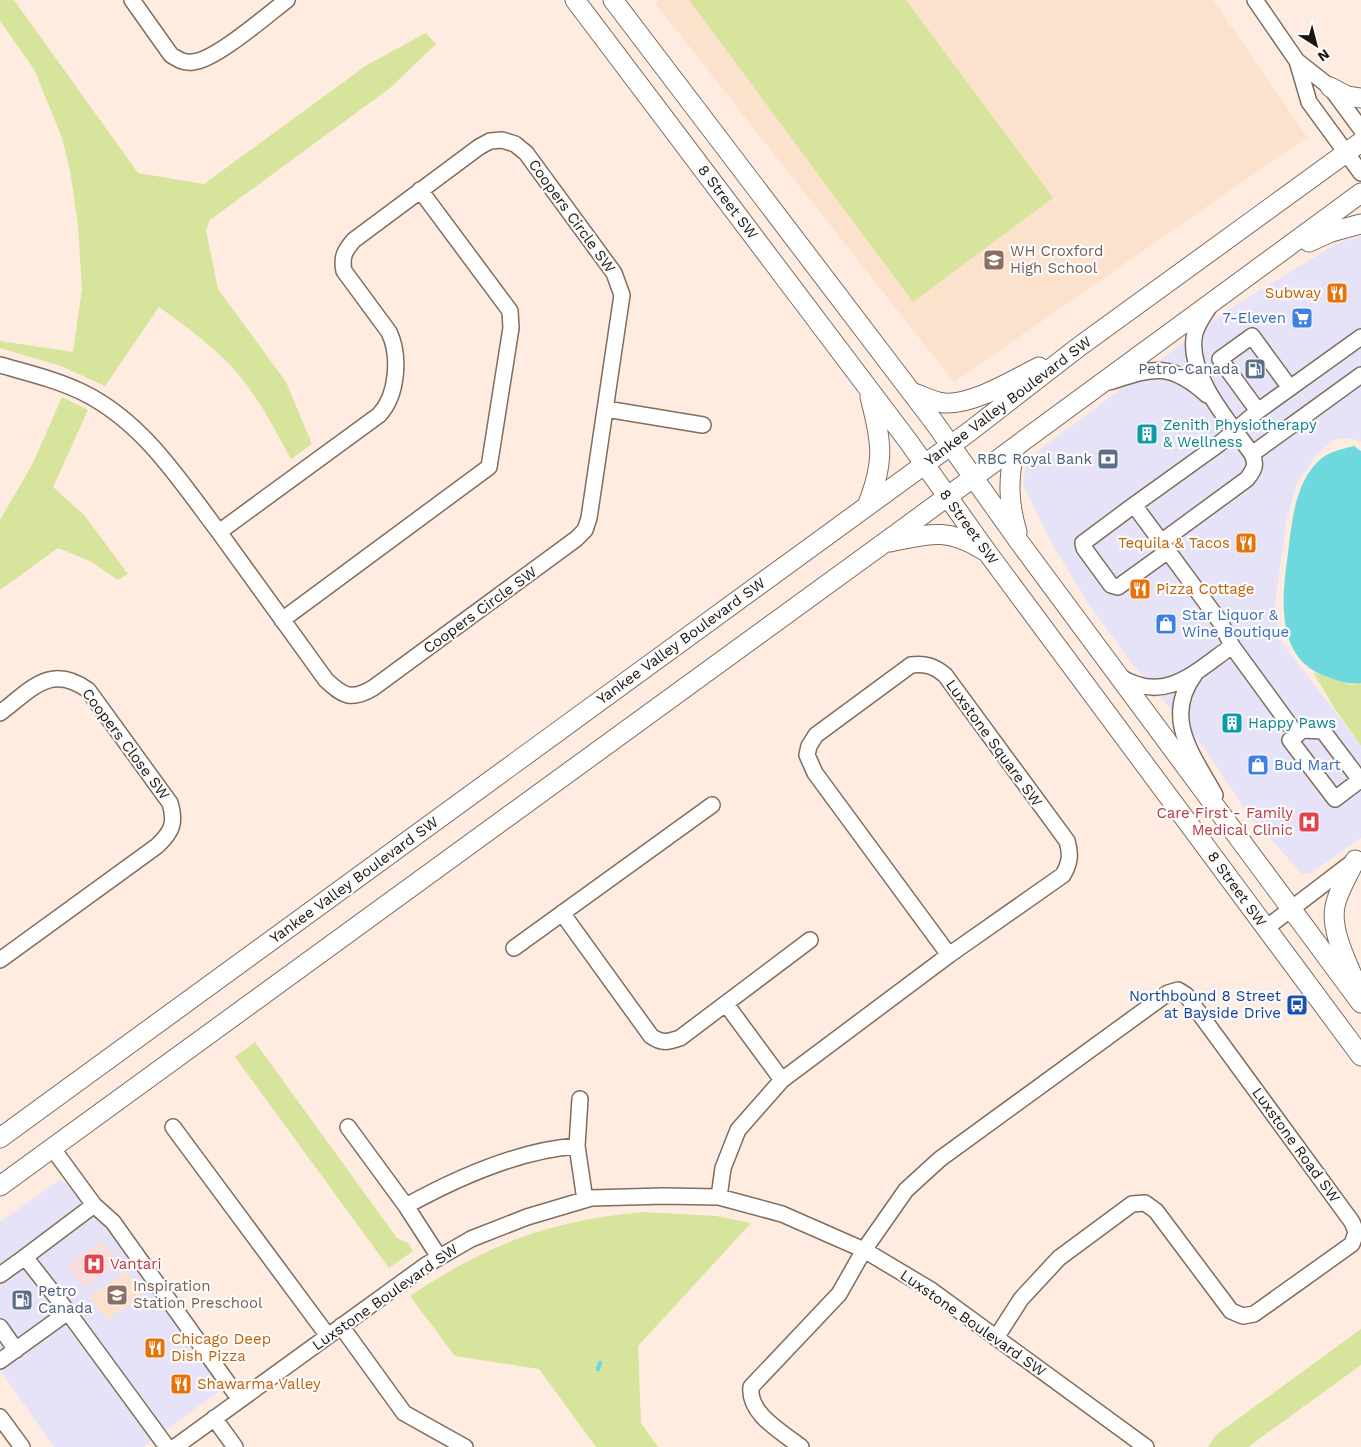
<svg xmlns="http://www.w3.org/2000/svg" width="1361" height="1447" font-family="'Work Sans',sans-serif">
	<rect width="100%" height="100%" fill="#fdecdf"/>
	<!-- commercial -->
	<path fill="#e6e2f8" d="M1361,236V442L1350,438L1334,440L1317,454L1297,483L1286,522L1274,614L1281,641L1361,746V838L1311,873L1302,874L1248,814L1204,748L1130,661L1088,603L1052,544L1023,484L1027,461L1036,452L1228,310L1336,244Z
		M61,1179L107,1225L224,1388L143,1447H54L0,1370V1222Z"/>
	<!-- built -->
	<path fill="#fce1cc" d="M659,0H1213L1307,137L954,382L655,3Z
		M126,1271L143,1295L107,1320L90,1297Z"/>
	<!-- medical -->
	<path fill="#f9dedc" d="M103,1240L119,1262L84,1288L68,1266Z"/>
	<!-- green -->
	<path fill="#d7e49b" d="M0,0H14L138,173L204,184L367,65L426,33L436,44L390,88L210,220L206,230L218,289L286,382L312,444L291,459C275,430 260,400 238,374C216,348 187,327 159,307L105,386L61,366L0,348V341L73,352L82,289L78,225L70,170L62,138L34,69L0,21Z
		M689,0H906L1053,198L913,302Z
		M62,397L88,410L53,487L84,515L128,574L118,580L90,561L58,548L0,590V520L32,465Z
		M1313,672L1352,685L1361,683V746L1333,706Z
		M255,1042L397,1238L408,1243L413,1251L389,1268L235,1057Z
		M644,1212L716,1216L751,1223L638,1346L641,1423L658,1447H596L539,1369L455,1356L410,1296C490,1243 548,1221 644,1212Z
		M1361,1329V1365L1248,1447H1208L1216,1435Z"/>
	<!-- water -->
	<path fill="#6dd9df" d="M1354,446L1361,451V683C1349,685 1339,681 1328,677C1274,660 1282,597 1288,553C1292,521 1295,480 1322,458C1332,451 1342,449 1354,446Z"/>
	<g fill="none" stroke-linecap="round" stroke-linejoin="round">
		<!-- stream -->
		<path stroke="#6dd9df" stroke-width="4.5" d="M598,1369L600,1363"/>
		<!-- minor casing -->
		<g stroke="#7f6d5f" stroke-width="18">
			<path id="minor" d="M132,0L171,55C179,60 184,63 193,62C216,60 267,15 287,0
				M1255,0L1297,61L1330,87L1361,129
				M1297,61L1309,102L1361,173
				M502,140L515,144L526,153L614,273L622,295L589,518L585,530L576,539L373,688C351,701 343,696 326,680L219,532L379,415C398,395 400,355 389,332L344,271C341,257 345,250 354,240L479,147L490,141Z
				M0,365C28,373 58,380 84,393C144,423 180,481 219,532
				M1109,382C1154,368 1169,361 1207,395
				M606,409L703,425
				M1258,411L1361,337
				M1252,454L1361,375
				M1134,505L1083,543L1084,548L1111,585L1118,587L1168,551
				M1161,542L1247,479C1254,470 1257,465 1252,454C1231,424 1189,378 1194,338C1195,327 1203,317 1209,307
				M282,620L489,467L511,328L510,311L420,190
				M1232,646L1297,735L1290,740L1335,799L1360,780L1323,731L1302,730L1297,735
				M1195,674C1162,718 1193,755 1215,795
				M1119,676C1165,705 1195,672 1232,646L1221,623L1134,505L1219,444L1258,411L1220,359L1252,336L1290,388
				M0,713C31,690 50,663 88,690L170,803C176,823 172,832 157,846L0,960
				M562,913L651,1036C662,1044 668,1042 680,1038L810,940
				M1266,928L1354,861
				M514,948L712,805
				M726,1004L782,1080
				M580,1099L577,1146L585,1200
				M173,1127L328,1336
				M348,1127L406,1206L439,1257
				M719,1197L723,1168L738,1130L782,1080L949,955L1063,875C1070,863 1071,854 1067,841L945,675C934,666 925,663 911,665L816,735L809,746L807,755L815,773L949,955
				M94,1205L113,1222L240,1400
				M406,1206C455,1179 520,1150 577,1146
				M0,1275L25,1257
				M68,1312L167,1447
				M341,1326L404,1413L465,1447
				M0,1327L16,1350
				M0,1361L68,1312L25,1257L94,1205L53,1149
				M0,1417L22,1447
				M214,1418L235,1447
				M175,1447L426,1265L471,1239L527,1217L591,1198L664,1196L719,1197L782,1214L864,1250L931,1290L1146,1447
				M801,1447C782,1432 748,1414 751,1387L839,1294L864,1250L906,1190L940,1159L1168,993L1178,990L1186,995L1352,1222L1356,1232L1352,1244L1254,1314L1243,1316L1231,1311L1156,1211L1145,1203L1132,1204L1059,1258L1021,1299L996,1338"/>
		</g>
		<!-- major casing -->
		<g stroke="#7f6d5f" stroke-width="21">
			<path id="major" d="M575,0L908,441L987,552L1361,1056
				M613,0L934,422L1020,543L1361,1003
				M1330,87L1347,96L1361,98
				M1309,242L1331,232L1361,224
				M911,392C921,395 933,402 944,403C973,405 1013,380 1039,367
				M1015,447C1008,478 1008,502 1017,532
				M867,506C885,461 882,443 870,397
				M890,542C929,534 947,527 983,550
				M1355,860C1349,874 1338,891 1335,906C1330,932 1348,963 1357,987
				M0,1138L969,432L1080,346L1361,142
				M0,1186L884,543L1361,193"/>
		</g>
		<!-- minor -->
		<use href="#minor" stroke="#fff" stroke-width="15"/>
		<!-- major -->
		<use href="#major" stroke="#fff" stroke-width="19"/>
	</g>
	<!-- icons -->
	<defs>
		<g id="school-square" transform="scale(1.125)"><rect x="-9" y="-9" width="18" height="18" rx="4" fill="#8d6e63" stroke="#fcfcfc"/><path d="M0-5L7-2L0 1L-7-2ZM-4 1L0 2.5L4 1V4Q0 6-4 4Z" fill="#fff"/></g>
		<g id="restaurant-square" transform="scale(1.125)"><rect x="-9" y="-9" width="18" height="18" rx="4" fill="#e8710a" stroke="#fcfcfc"/><path d="M-5-6h1v4h1v-4h1v4h1v-4h1v5L-1.5 .5V6h-2V.5L-5-1ZM5-6V6H3V1.5H1.5Q1.5-4 5-6Z" fill="#fff"/></g>
		<g id="supermarket-square" transform="scale(1.125)"><rect x="-9" y="-9" width="18" height="18" rx="4" fill="#3f7fe0" stroke="#fcfcfc"/><path d="M-6-5.5h2.5l.6 2H6L4.5 2H-2.5L-4.4-4H-6ZM-1.5 3.2a1.3 1.3 0 1 0 .1 0ZM3 3.2a1.3 1.3 0 1 0 .1 0Z" fill="#fff"/></g>
		<g id="fuel-square" transform="scale(1.125)"><rect x="-9" y="-9" width="18" height="18" rx="4" fill="#5c6f8a" stroke="#fcfcfc"/><path d="M-5.5-6h7V0h2V4h1.3V-2.5L3-4.5l.8-.8L6-3V5H2.5V1h-1V6h-7ZM-4.2-4.7v3.2H.2V-4.7Z" fill="#fff"/></g>
		<g id="building-square" transform="scale(1.125)"><rect x="-9" y="-9" width="18" height="18" rx="4" fill="#0f9aa8" stroke="#fcfcfc"/><path d="M-4-6H4V6H1V3H-1V6H-4ZM-2.5-4.3h1.7v1.8h-1.7ZM.8-4.3h1.7v1.8H.8ZM-2.5-1h1.7V.8h-1.7ZM.8-1h1.7V.8H.8Z" fill="#fff"/></g>
		<g id="bank-square" transform="scale(1.125)"><rect x="-9" y="-9" width="18" height="18" rx="4" fill="#5c6f8a" stroke="#fcfcfc"/><path d="M-6-4H6V4H-6ZM0-2.3a2.3 2.3 0 1 0 0 4.6a2.3 2.3 0 1 0 0-4.6Z" fill="#fff"/></g>
		<g id="shop-square" transform="scale(1.125)"><rect x="-9" y="-9" width="18" height="18" rx="4" fill="#3f7fe0" stroke="#fcfcfc"/><path d="M-5-2.5h2.3a2.7 3.5 0 0 1 5.4 0H5L5.5 6h-11ZM-1.5-2.5h3a1.5 2.3 0 0 0-3 0Z" fill="#fff"/></g>
		<g id="hospital-square" transform="scale(1.125)"><rect x="-9" y="-9" width="18" height="18" rx="4" fill="#e0444e" stroke="#fcfcfc"/><path d="M-5-5h3v3.5h4V-5h3V5h-3V1.5h-4V5h-3Z" fill="#fff"/></g>
		<g id="bus-square" transform="scale(1.125)"><rect x="-9" y="-9" width="18" height="18" rx="4" fill="#1a4fb4" stroke="#fcfcfc"/><path d="M-5-6H5V4H4V6H2V4H-2V6H-4V4H-5ZM-3.5-4V0h7V-4ZM-3.5 1.2v1.5H-2V1.2ZM2 1.2v1.5H3.5V1.2Z" fill="#fff"/></g>
	</defs>
	<g fill-rule="evenodd">
		<use href="#school-square" x="994" y="260"/>
		<use href="#restaurant-square" x="1337" y="293"/>
		<use href="#supermarket-square" x="1302" y="318"/>
		<use href="#fuel-square" x="1255" y="369"/>
		<use href="#building-square" x="1147" y="434"/>
		<use href="#bank-square" x="1108" y="459"/>
		<use href="#restaurant-square" x="1246" y="543"/>
		<use href="#restaurant-square" x="1140" y="589"/>
		<use href="#shop-square" x="1166" y="624"/>
		<use href="#building-square" x="1232" y="723"/>
		<use href="#shop-square" x="1258" y="765"/>
		<use href="#hospital-square" x="1309" y="822"/>
		<use href="#bus-square" x="1297" y="1005"/>
		<use href="#hospital-square" x="94" y="1264"/>
		<use href="#school-square" x="117" y="1295"/>
		<use href="#fuel-square" x="22" y="1300"/>
		<use href="#restaurant-square" x="155" y="1348"/>
		<use href="#restaurant-square" x="181" y="1384"/>
	</g>
	<g text-anchor="middle" stroke-width="4.5" stroke-linejoin="round" paint-order="stroke">
		<!-- street labels -->
		<g font-size="15" fill="#1c1510" stroke="#fcfcfc">
			<text transform="translate(728 202) rotate(53)" y="5">8 Street SW</text>
			<text transform="translate(572 216) rotate(54)" y="5">Coopers Circle SW</text>
			<text transform="translate(1008 401) rotate(-37)" y="5">Yankee Valley Boulevard SW</text>
			<text transform="translate(969 527) rotate(54)" y="5">8 Street SW</text>
			<text transform="translate(480 610) rotate(-36)" y="5">Coopers Circle SW</text>
			<text transform="translate(681 641) rotate(-36)" y="5">Yankee Valley Boulevard SW</text>
			<text transform="translate(994 743) rotate(54)" y="5">Luxstone Square SW</text>
			<text transform="translate(126 744) rotate(53)" y="5">Coopers Close SW</text>
			<text transform="translate(354 880) rotate(-36)" y="5">Yankee Valley Boulevard SW</text>
			<text transform="translate(1237 889) rotate(54)" y="5">8 Street SW</text>
			<text transform="translate(1296 1145) rotate(54)" y="5">Luxstone Road SW</text>
			<text transform="translate(385 1297) rotate(-35)" y="5">Luxstone Boulevard SW</text>
			<text transform="translate(973 1323) rotate(35)" y="5">Luxstone Boulevard SW</text>
		</g>
		<!-- education labels -->
		<g font-size="15" fill="#785e54" stroke="#fcfcfc" text-anchor="start">
			<text x="1010" y="256">WH Croxford<tspan x="1010" dy="17">High School</tspan></text>
			<text x="133" y="1291">Inspiration<tspan x="133" dy="17">Station Preschool</tspan></text>
		</g>
		<!-- food labels -->
		<g font-size="15" fill="#c56008" stroke="#fcfcfc" text-anchor="start">
			<text x="1321" y="298" text-anchor="end">Subway</text>
			<text x="1230" y="548" text-anchor="end">Tequila &amp; Tacos</text>
			<text x="1156" y="594">Pizza Cottage</text>
			<text x="171" y="1344">Chicago Deep<tspan x="171" dy="17">Dish Pizza</tspan></text>
			<text x="197" y="1389">Shawarma Valley</text>
		</g>
		<!-- shop labels -->
		<g font-size="15" fill="#366cbe" stroke="#fcfcfc" text-anchor="start">
			<text x="1286" y="323" text-anchor="end">7-Eleven</text>
			<text x="1182" y="620">Star Liquor &amp;<tspan x="1182" dy="17">Wine Boutique</tspan></text>
			<text x="1274" y="770">Bud Mart</text>
		</g>
		<!-- service labels -->
		<g font-size="15" fill="#4e5e75" stroke="#fcfcfc" text-anchor="end">
			<text x="1239" y="374">Petro-Canada</text>
			<text x="1092" y="464">RBC Royal Bank</text>
			<text x="38" y="1296" text-anchor="start">Petro<tspan x="38" dy="17">Canada</tspan></text>
		</g>
		<!-- culture labels -->
		<g font-size="15" fill="#0d838f" stroke="#fcfcfc" text-anchor="start">
			<text x="1163" y="430">Zenith Physiotherapy<tspan x="1163" dy="17">&amp; Wellness</tspan></text>
			<text x="1248" y="728">Happy Paws</text>
		</g>
		<!-- health labels -->
		<g font-size="15" fill="#be3a42" stroke="#fcfcfc" text-anchor="end">
			<text x="1293" y="818">Care First - Family<tspan x="1293" dy="17">Medical Clinic</tspan></text>
			<text x="110" y="1269" text-anchor="start">Vantari</text>
		</g>
		<!-- transit labels -->
		<g font-size="15" fill="#164399" stroke="#fcfcfc" text-anchor="end">
			<text x="1281" y="1001">Northbound 8 Street<tspan x="1281" dy="17">at Bayside Drive</tspan></text>
		</g>
	</g>
	<!-- north arrow -->
	<g transform="translate(1316 45) rotate(144)" stroke="#fcfcfc" stroke-width="4" paint-order="stroke">
	<path d="M0-4L9 19L0 12L-9 19Z" fill="#1c1510"/>
	<text y="-8" font-size="14" font-weight="bold" text-anchor="middle" fill="#1c1510">N</text>
	</g>
</svg>
